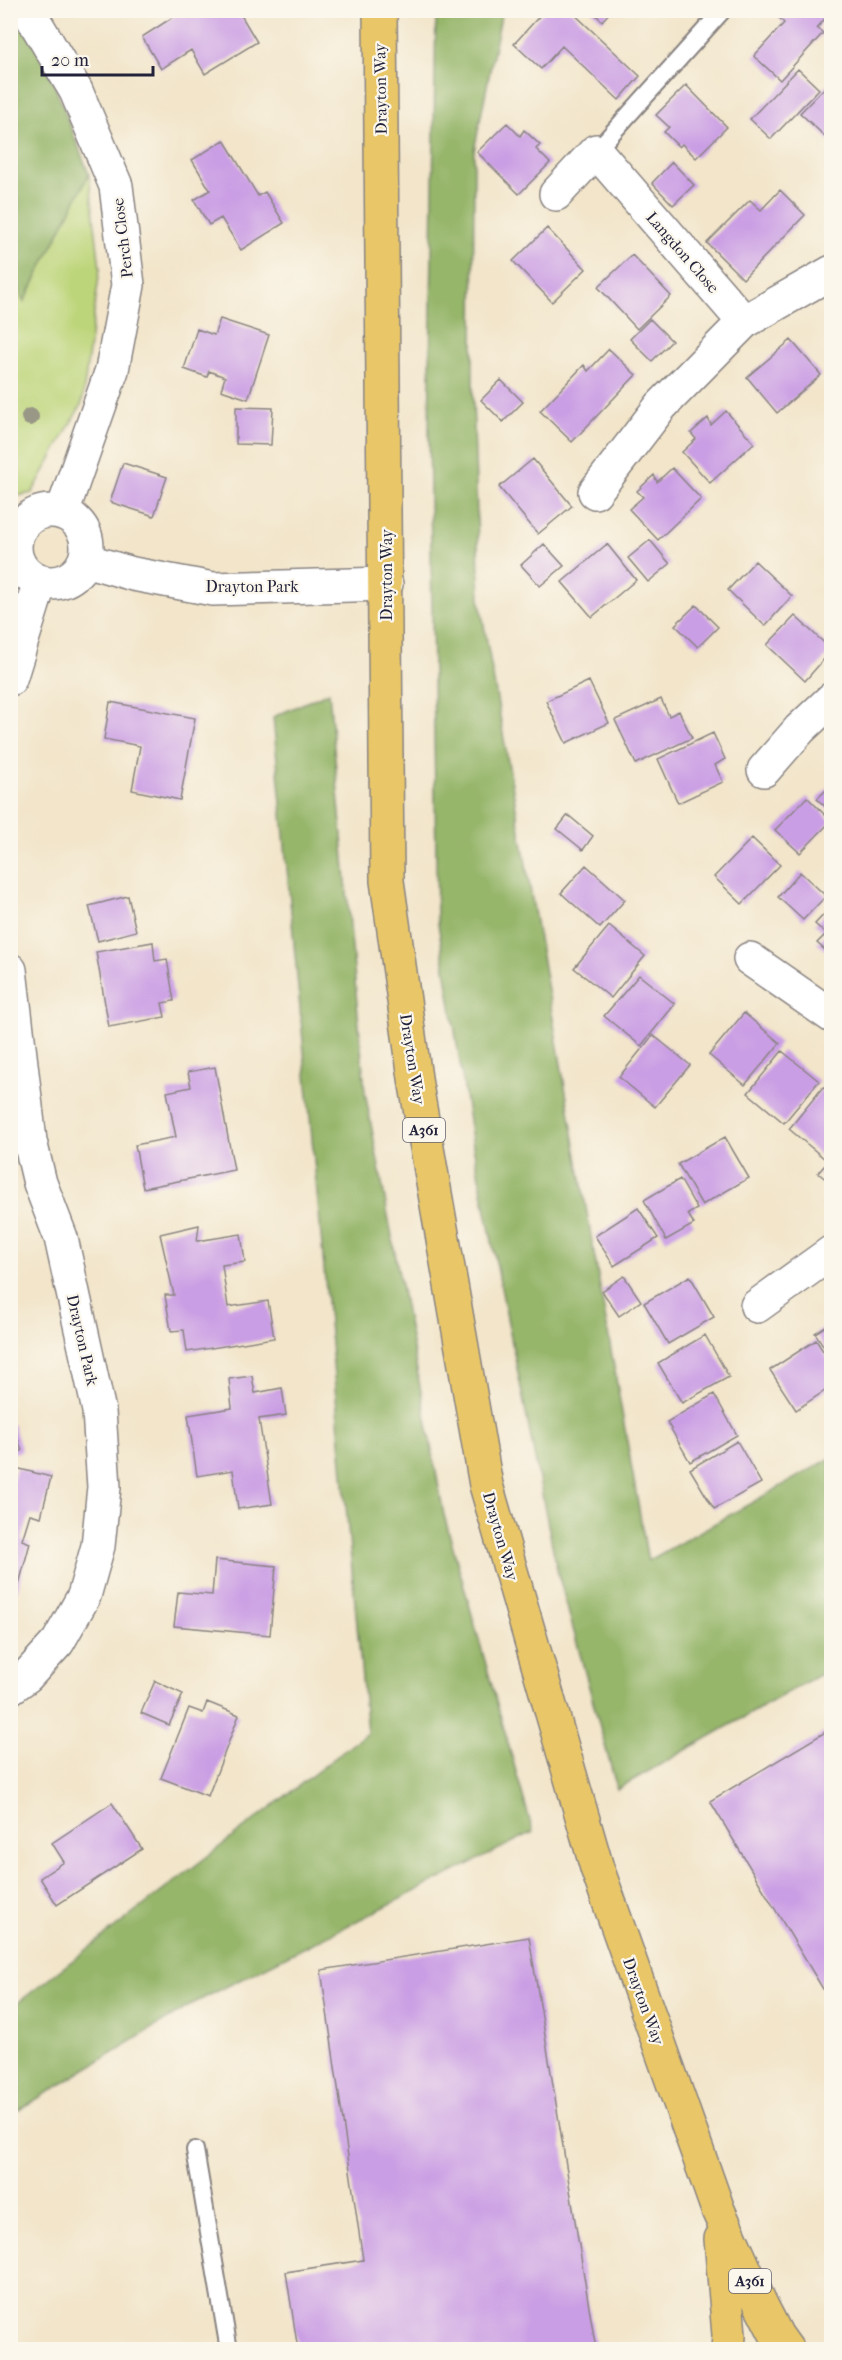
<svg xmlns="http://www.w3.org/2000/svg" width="842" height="2360" font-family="'IM FELL French Canon',serif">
	<rect width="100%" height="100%" fill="#fbf7ec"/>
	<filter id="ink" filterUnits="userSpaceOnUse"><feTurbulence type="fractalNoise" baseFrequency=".0167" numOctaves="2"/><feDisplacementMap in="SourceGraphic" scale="12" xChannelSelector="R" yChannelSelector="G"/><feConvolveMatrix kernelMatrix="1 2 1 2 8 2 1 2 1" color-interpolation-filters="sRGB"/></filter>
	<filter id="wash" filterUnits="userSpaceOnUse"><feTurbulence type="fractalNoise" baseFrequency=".008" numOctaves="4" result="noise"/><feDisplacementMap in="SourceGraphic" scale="24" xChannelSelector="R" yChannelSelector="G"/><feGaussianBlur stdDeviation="1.35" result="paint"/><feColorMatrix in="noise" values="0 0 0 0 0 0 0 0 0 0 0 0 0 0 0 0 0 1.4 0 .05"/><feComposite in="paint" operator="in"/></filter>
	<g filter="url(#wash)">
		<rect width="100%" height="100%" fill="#f2e5ca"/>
		<!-- green -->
		<path fill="#bdd57a" stroke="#707c5a" stroke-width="1.5" d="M89,174L100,268L82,403L32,493L11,497L10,272L24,301Z"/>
		<!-- forest -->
		<path fill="#96b66a" stroke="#5c6c52" stroke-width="1.5" d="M10,11H13L45,61L89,174L24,302L10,272Z
			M436,11H502L474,151L473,398L480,602L648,1561L831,1458V1668L617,1789L557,1570L473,1146L437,917L429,432Z
			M329,692L365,1092L444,1515L533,1832L194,2003L11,2115V2008L367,1733L273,717Z"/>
		<g id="blocks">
			<!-- building -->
			<path fill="#ca9ee4" d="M184,10H221L223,15L230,10H238L257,42L205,74L191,50L161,69L142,37Z
				M545,10H570L640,76L619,100L562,46L541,69L514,44Z
				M591,10H612L602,21Z
				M772,10H827L830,13L817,28L823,33L780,80L754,56L784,23Z
				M798,69L819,89L771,139L750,119Z
				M832,80V143L800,113Z
				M686,85L727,127L696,158L682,144L679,147L664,132L669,127L656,115Z
				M507,123L520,136L524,130L540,145L536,149L550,163L519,194L477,152Z
				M224,140L258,196L265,192L284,223L241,250L221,218L209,225L194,200L210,190L192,160Z
				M672,162L694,185L673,205L652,183Z
				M780,190L805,215L743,279L707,243L750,200L761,210Z
				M547,228L586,269L552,302L513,261Z
				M632,255L671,296L637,329L598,287Z
				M220,319L269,335L248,399L221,390L225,377L209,371L207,377L184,369L197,329L214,335Z
				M650,319L672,341L652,361L630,339Z
				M791,340L821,375L777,413L747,377Z
				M609,349L636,375L572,442L540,411L584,365L588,371Z
				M501,380L523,402L503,422L481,400Z
				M236,407L273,408L271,445L236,444Z
				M726,411L754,443L710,483L682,452L696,439L691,433L708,418L711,425Z
				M533,459L572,506L538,534L499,487Z
				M123,463L167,477L154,516L110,502Z
				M672,468L701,499L658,540L629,509L643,497L637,491L654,475L657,482Z
				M650,540L670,564L648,582L628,558Z
				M544,544L564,566L540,586L521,565Z
				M607,544L636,580L592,617L562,582Z
				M755,561L792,596L765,626L728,590Z
				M696,605L718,627L698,647L675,625Z
				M795,616L832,650L805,681L767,645Z
				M589,681L609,723L566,743L546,701Z
				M661,699L669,716L679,711L692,738L636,764L615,720Z
				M110,702L195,718L180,800L132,790L140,746L104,739Z
				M713,733L725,759L715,765L723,782L678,803L658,759Z
				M832,784V813L817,799Z
				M807,797L831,821L800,853L775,830Z
				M568,815L593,836L583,850L557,829Z
				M752,838L780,865L742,904L714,877Z
				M586,865L625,900L600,928L561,893Z
				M800,872L826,896L803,920L778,897Z
				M128,896L136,931L98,941L89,906Z
				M832,906V956L817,943L826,934L815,924Z
				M609,926L645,956L611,998L574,968Z
				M153,942L155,961L167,959L174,1001L162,1003L165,1017L109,1027L96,952Z
				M639,975L675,1004L641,1046L604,1016Z
				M744,1013L780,1043L745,1085L709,1055Z
				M653,1035L690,1065L655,1107L619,1077Z
				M782,1051L819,1081L784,1123L748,1093Z
				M215,1067L234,1170L143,1188L135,1145L176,1137L167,1092L191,1087L188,1072Z
				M823,1087L832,1094V1151L825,1159L789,1129Z
				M725,1137L749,1178L702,1205L678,1164Z
				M832,1157V1184L818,1173Z
				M680,1179L697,1209L688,1214L694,1224L666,1240L644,1200Z
				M638,1208L658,1238L614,1266L595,1236Z
				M199,1225L197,1241L241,1234L245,1262L222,1265L228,1307L268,1301L274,1338L187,1352L184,1330L171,1331L165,1295H174L160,1234Z
				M624,1276L641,1301L619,1316L602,1291Z
				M690,1276L714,1317L668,1344L644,1303Z
				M832,1322V1359L815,1333Z
				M705,1335L729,1377L682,1403L658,1363Z
				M816,1340L832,1365V1386L796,1410L770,1370Z
				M252,1376L255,1393L282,1388L286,1415L259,1419L272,1504L238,1509L233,1470L197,1476L188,1415L232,1408L229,1379Z
				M714,1394L737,1435L690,1462L667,1422Z
				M10,1424H13L22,1451L10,1454Z
				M737,1441L761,1483L714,1509L690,1469Z
				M16,1468L51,1477L41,1517L30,1514L22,1540L30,1543L17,1592L10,1590V1490Z
				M215,1560L276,1566L270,1635L174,1626L178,1592L212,1595Z
				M155,1681L183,1694L169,1725L141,1713Z
				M207,1702L239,1715L208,1796L161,1778L189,1708L203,1713Z
				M832,1728V2004L710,1801Z
				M112,1803L142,1849L57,1905L40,1878L64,1862L52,1843Z
				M529,1937L596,2350H298L286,2272L363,2260L321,1970Z"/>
		</g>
	</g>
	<g filter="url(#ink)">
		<use href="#blocks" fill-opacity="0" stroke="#8a8482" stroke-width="1.5"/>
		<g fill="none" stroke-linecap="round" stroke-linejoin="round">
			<!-- service casing -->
			<g stroke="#8a8482" stroke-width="20">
				<path id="service" d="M596,151L723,10
					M195,2150L229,2350"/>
			</g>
			<!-- minor casing -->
			<g stroke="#8a8482" stroke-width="36">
				<path id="minor" d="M28,10L76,91L116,186L128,285L112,370L62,513
					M556,194L596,151L744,322L832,272
					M595,492L661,406L744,322
					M15 547a36 36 0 1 1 72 0a36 36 0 1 1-72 0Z
					M85,560L133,574L213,589L386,584
					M10,679L40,582
					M764,770L800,729L832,699
					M750,959L832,1016
					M10,970L30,1141L40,1183L61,1238L99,1411L104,1487L98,1546L84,1596L58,1642L27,1676L10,1688
					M757,1306L832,1252"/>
			</g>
			<!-- primary casing -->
			<g stroke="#8a8482" stroke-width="36">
				<path id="primary" d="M380,10L387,881L416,1085L486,1485L597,1868L718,2210L761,2305L777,2336L787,2350
					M721,2239L729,2335L728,2350"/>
			</g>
			<!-- service -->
			<use href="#service" stroke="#fff" stroke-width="16"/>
			<!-- minor -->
			<use href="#minor" stroke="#fff" stroke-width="33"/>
			<!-- primary -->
			<use href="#primary" stroke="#e9c769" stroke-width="33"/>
		</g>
		<!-- trees -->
		<circle fill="#999786" cx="30" cy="417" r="9"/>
	</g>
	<g text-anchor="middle" stroke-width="4.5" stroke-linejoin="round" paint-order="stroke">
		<!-- shield labels -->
		<g fill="#fbf7ec" stroke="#636270" stroke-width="1.5">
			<rect x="403" y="1118" width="42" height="24" rx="4.5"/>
			<rect x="729" y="2269" width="42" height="24" rx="4.5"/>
		</g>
		<g font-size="15" font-weight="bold" fill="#22223b">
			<text x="424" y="1135">A361</text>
			<text x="750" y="2286">A361</text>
		</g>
		<!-- street labels -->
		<g font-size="16" fill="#22223b" stroke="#fbf7ec">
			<text transform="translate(380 89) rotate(-91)" y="6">Drayton Way</text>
			<text transform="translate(122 238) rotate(-97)" y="6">Perch Close</text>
			<text transform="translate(683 252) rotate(49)" y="6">Langdon Close</text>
			<text transform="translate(386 575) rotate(-90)" y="6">Drayton Way</text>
			<text x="252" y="592">Drayton Park</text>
			<text transform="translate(413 1059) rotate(81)" y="6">Drayton Way</text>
			<text transform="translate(83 1340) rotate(77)" y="6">Drayton Park</text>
			<text transform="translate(501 1536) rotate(74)" y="6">Drayton Way</text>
			<text transform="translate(644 2001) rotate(70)" y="6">Drayton Way</text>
		</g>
	</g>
	<!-- margin -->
	<rect width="842" height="2360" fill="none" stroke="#fbf7ec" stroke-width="36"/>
	<!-- scale -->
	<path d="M42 66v9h111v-9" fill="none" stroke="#22223b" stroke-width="3"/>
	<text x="51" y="66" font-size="18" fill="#22223b" stroke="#fbf7ec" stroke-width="4.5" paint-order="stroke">20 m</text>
</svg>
